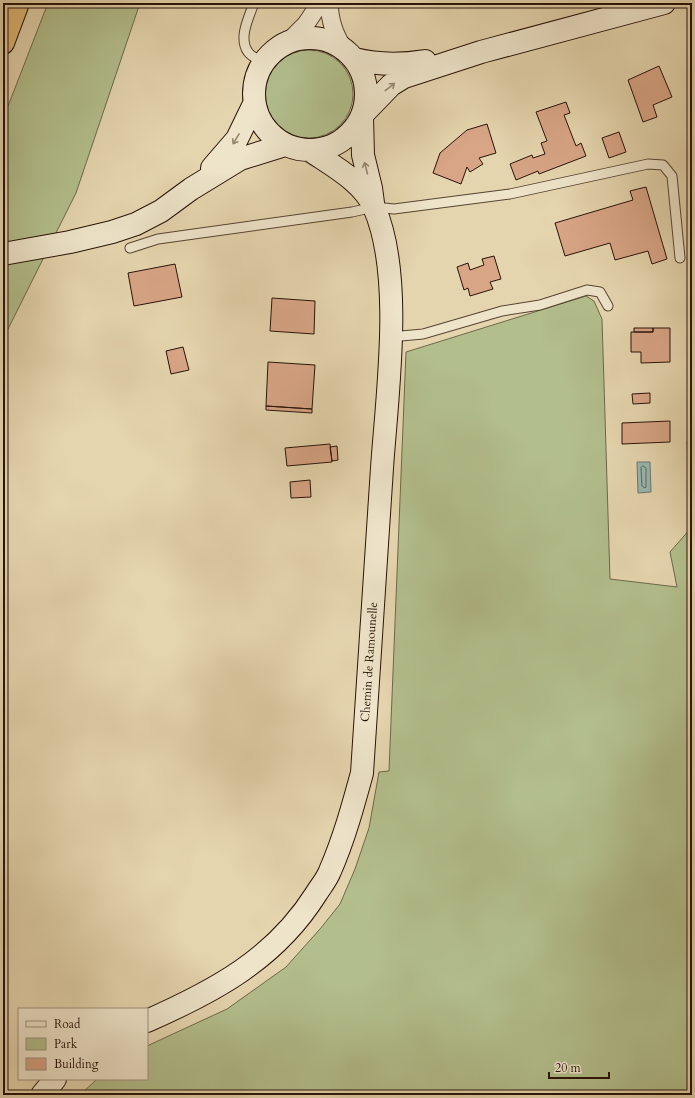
<svg xmlns="http://www.w3.org/2000/svg" width="695" height="1098" font-family="Cardo,serif">
	<rect width="100%" height="100%" fill="#e5d5ae"/>
	<filter id="stains"><feTurbulence type="fractalNoise" baseFrequency=".005" numOctaves="4"/><feColorMatrix values="0 0 0 0 .2 0 0 0 0 .09 0 0 0 0 .02 0 0 0 .5 -.17"/></filter>
	<radialGradient id="worn" r=".72"><stop offset=".6" stop-color="#630" stop-opacity="0"/><stop offset="1" stop-color="#630" stop-opacity=".3"/></radialGradient>
	<!-- green -->
	<path fill="#b2be8c" stroke="#6d684a" d="M48,3H140L76,193L3,339V119Z
		M265 94a44 44 0 1 1 88 0a44 44 0 1 1-88 0Z
		M586,296L594,301L602,319L610,579L677,587L670,552L691,528L687,441L692,440V1095H80L97,1079H147V1046L227,1009L286,967L320,929L340,904L355,869L369,828L379,772L389,771L406,352Z"/>
	<!-- water -->
	<path fill="#98b7b3" stroke="#6b756e" d="M637,462H650L651,492L638,493Z"/>
	<g fill="none" stroke-linecap="round" stroke-linejoin="round">
		<!-- shore -->
		<path stroke="#60645d" stroke-width="1" d="M643,466L646,468V487L645,488L642,486L641,468Z"/>
	</g>
	<!-- building -->
	<path fill="#d8a586" stroke="#281207" d="M659,66L672,97L653,105L657,117L643,122L628,80Z
		M566,102L570,113L564,115L576,146L581,143L586,156L539,174L538,171L516,180L510,164L532,155L533,158L545,154L541,143L547,141L536,112Z
		M487,124L496,153L479,158L483,164L470,172L467,167L461,184L433,173L440,153L467,130Z
		M619,132L626,152L609,158L602,138Z
		M646,187L667,259L652,264L648,251L615,260L610,243L565,256L555,223L633,200L630,191Z
		M494,256L501,279L490,282L493,289L470,296L468,288L464,290L457,267L468,263L470,270L484,265L482,259Z
		M175,264L182,297L134,306L128,273Z
		M272,298L315,301L314,334L270,331Z
		M634,328H653V332H634Z
		M653,328H670V362L641,363V352H631V332H653Z
		M183,347L189,370L171,374L166,351Z
		M268,362L315,365L312,409L266,406Z
		M650,393V403L633,404L632,394Z
		M266,406L312,409V413L266,410Z
		M670,421V442L622,444V423Z
		M330,444L332,462L287,466L285,448Z
		M337,446L338,460L332,461L330,447Z
		M310,480L311,497L291,498L290,482Z"/>
	<g fill="none" stroke-linecap="round" stroke-linejoin="round">
		<!-- lane casing -->
		<g stroke="#574331" stroke-width="11">
			<path id="lane" d="M254,3C249,17 238,38 248,52C251,56 259,60 264,62
				M130,248L158,239L352,212L374,207L394,209L510,194L648,164L663,165L672,176L680,258
				M390,337L423,334L502,311L540,305L587,290L600,292L608,306"/>
		</g>
		<!-- street casing -->
		<g stroke="#574331" stroke-width="19">
			<path id="street" d="M329,3C330,21 334,33 343,48
				M288,42L306,24L320,3"/>
		</g>
		<!-- secondary casing -->
		<g stroke="#281207" stroke-width="24">
			<path id="secondary" d="M254 94a56 56 0 1 1 112 0a56 56 0 1 1-112 0Z
				M354,59C378,65 400,65 425,61
				M363,114L391,85L404,77L481,52L664,3
				M362,117L363,155L371,188L373,203
				M212,168L237,139L254,104
				M3,254L70,242L112,232L136,224L161,211L191,189L240,159L285,145
				M147,1021C215,991 275,959 316,894C321,886 327,879 330,871C344,839 353,806 362,773C369,671 375,570 382,468C387,394 404,275 374,207C363,182 333,166 311,151
				M42,1095L55,1079"/>
		</g>
		<!-- highway casing -->
		<g stroke="#281207" stroke-width="24">
			<path id="highway" d="M3,43L18,3"/>
		</g>
		<!-- lane -->
		<use href="#lane" stroke="#eee4ca" stroke-width="9"/>
		<!-- street -->
		<use href="#street" stroke="#eee4ca" stroke-width="17"/>
		<!-- secondary -->
		<use href="#secondary" stroke="#eee4ca" stroke-width="22"/>
		<!-- highway -->
		<use href="#highway" stroke="#e2ba77" stroke-width="22"/>
	</g>
	<!-- one-way arrows -->
	<defs><path id="oneway-shaft" d="M-6 0H5M1.5-3L5.5 0L1.5 3" fill="none" stroke-width="1.6" stroke-linecap="round" stroke-linejoin="round"/></defs>
	<g stroke="#958672">
		<use href="#oneway-shaft" transform="translate(390 87) rotate(-38)"/>
		<use href="#oneway-shaft" transform="translate(236 139) rotate(121)"/>
		<use href="#oneway-shaft" transform="translate(366 168) rotate(-104)"/>
	</g>
	<g text-anchor="middle" stroke-width="4" stroke-linejoin="round" paint-order="stroke">
		<!-- street labels -->
		<g font-size="12" fill="#281207" stroke="#eee4ca">
			<text transform="translate(369 662) rotate(-86)" y="4">Chemin de Ramounelle</text>
		</g>
	</g>
	<!-- margin -->
	<rect width="695" height="1098" fill="none" stroke="#e5d5ae" stroke-width="16"/>
	<rect x="4" y="4" width="687" height="1090" fill="none" stroke="#281207" stroke-width="2"/>
	<rect x="8" y="8" width="679" height="1082" fill="none" stroke="#281207"/>
	<!-- legend -->
	<rect x="18" y="1008" width="130" height="72" fill="#eee4ca" stroke="#9f907c"/>
	<rect x="26" y="1021" width="20" height="6" fill="#eee4ca" stroke="#9f907c"/>
	<text x="54" y="1028" font-size="12" fill="#281207">Road</text>
	<rect x="26" y="1038" width="20" height="12" fill="#b2be8c" stroke="#9f907c"/>
	<text x="54" y="1048" font-size="12" fill="#281207">Park</text>
	<rect x="26" y="1058" width="20" height="12" fill="#d8a586" stroke="#9f907c"/>
	<text x="54" y="1068" font-size="12" fill="#281207">Building</text>
	<!-- scale -->
	<path d="M549 1072v6h60v-6" fill="none" stroke="#281207" stroke-width="2"/>
	<text x="555" y="1072" font-size="12" fill="#281207" stroke="#eee4ca" stroke-width="3" paint-order="stroke">20 m</text>
	<rect width="100%" height="100%" filter="url(#stains)"/>
	<rect width="100%" height="100%" fill="url(#worn)"/>
</svg>
